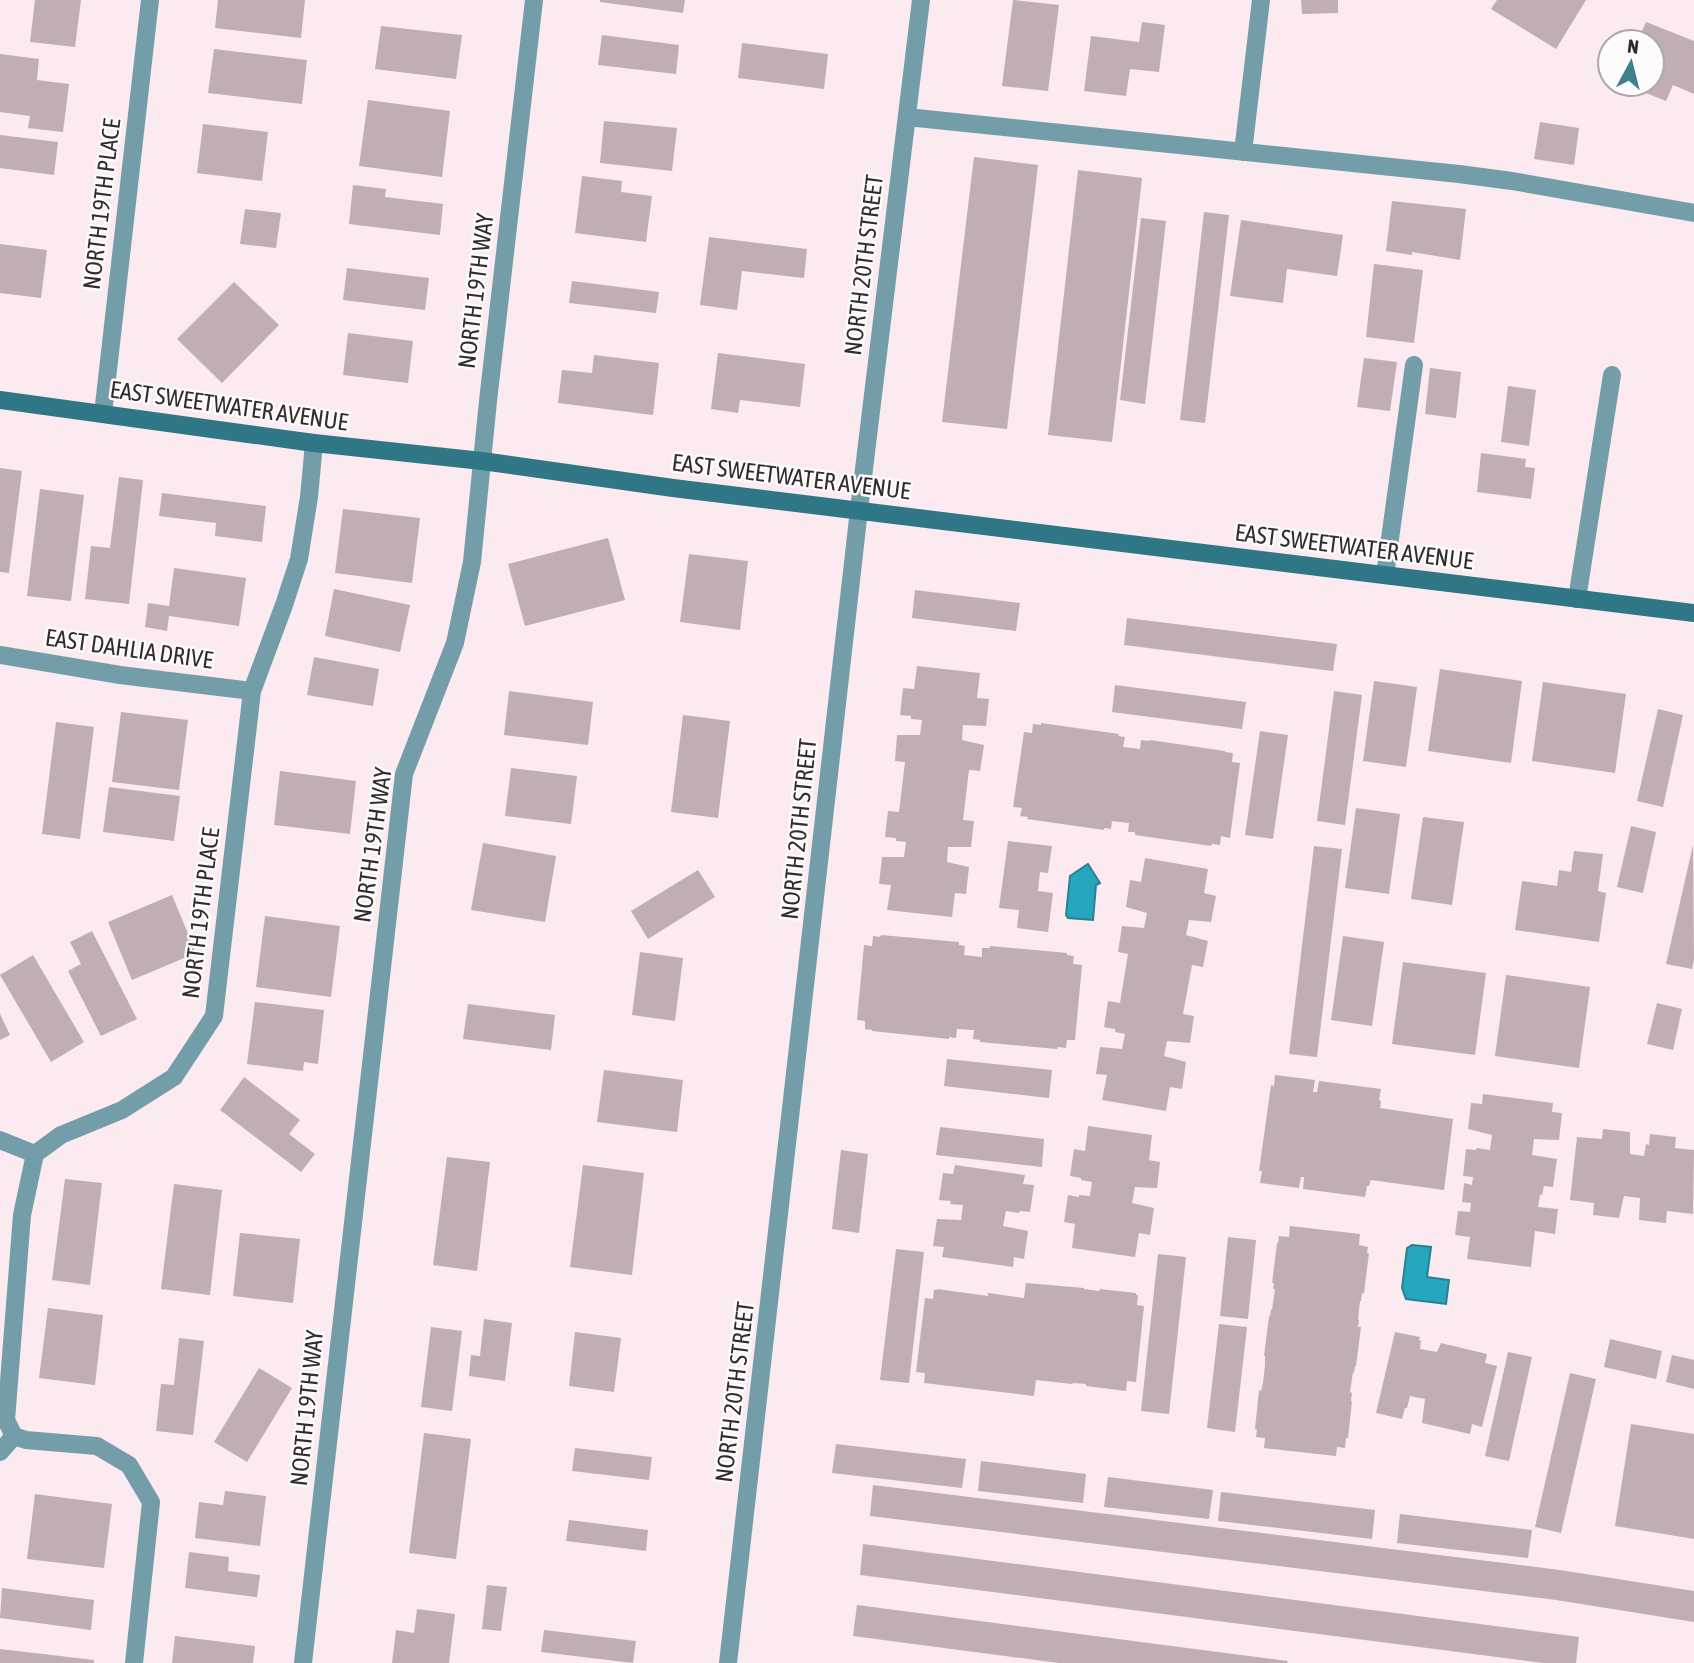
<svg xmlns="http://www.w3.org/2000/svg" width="1694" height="1663" font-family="'Asap Condensed',sans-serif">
	<rect width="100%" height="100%" fill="#fbeaf0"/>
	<!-- water -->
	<path fill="#25a5be" stroke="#298193" stroke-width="2" d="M1088,864L1100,883L1096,885L1093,920L1068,918L1066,915L1070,876Z
		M1412,1245L1431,1247L1427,1277L1449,1280L1446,1304L1406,1299L1402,1288L1407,1248Z"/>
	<!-- building -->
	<path fill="#bfafb5" d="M35,0H81L75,47L30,42Z
		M218,0H305L301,38L215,28Z
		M600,0H685L683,13L600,2Z
		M1013,0L1059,5L1048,91L1002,86Z
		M1301,0H1338V13L1302,14Z
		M1497,0H1586L1556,49L1491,9Z
		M1142,22L1165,25L1159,72L1130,69L1126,96L1084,91L1091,36L1139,42Z
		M1646,22L1694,41V94L1673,85L1666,101L1623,84H1652V42H1637Z
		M381,26L462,35L456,79L375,69Z
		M602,35L679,45L676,74L598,65Z
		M742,43L828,54L824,89L738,78Z
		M214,49L307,60L302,104L208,93Z
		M0,54L39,59L37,80L69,84L63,132L28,128L30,116L0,112Z
		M368,100L450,111L442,177L359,166Z
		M604,121L677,128L672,171L600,163Z
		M1540,122L1579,128L1574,165L1534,159Z
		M203,124L268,132L262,181L197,173Z
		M0,135L58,142L54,175L0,168Z
		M974,157L1038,165L1007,429L942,422Z
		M1078,170L1142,178L1112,442L1048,435Z
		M582,176L622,181L621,192L652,196L646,242L575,233Z
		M353,185L386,189L385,197L443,204L440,235L349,224Z
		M1392,201L1466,209L1460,260L1412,252V255L1386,251Z
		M245,209L281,213L276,248L240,244Z
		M1204,212L1229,215L1205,423L1180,420Z
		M1141,218L1166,221L1145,404L1120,400Z
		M1241,220L1343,235L1337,276L1287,269L1283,303L1230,296Z
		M709,237L807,249L804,278L742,271L737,310L700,305Z
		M0,244L47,250L41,298L0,293Z
		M1374,264L1423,270L1414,343L1366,337Z
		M347,268L429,278L425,310L343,300Z
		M572,281L659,292L656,313L569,303Z
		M234,282L279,325L222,383L177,339Z
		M348,333L413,341L408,383L343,375Z
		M718,353L805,364L800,407L740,400L738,413L711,409Z
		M594,355L659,363L653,415L558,403L562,370L592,373Z
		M1364,358L1397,362L1390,411L1357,407Z
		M1430,368L1461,372L1456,418L1425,414Z
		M1508,386L1536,390L1529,446L1501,442Z
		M1481,453L1526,459L1525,467L1535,468L1531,499L1477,492Z
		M0,468L22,471L9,573L0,572Z
		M119,477L143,480L129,604L85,599L91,546L110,548Z
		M40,489L84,495L71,601L27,596Z
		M162,493L266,506L262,542L215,536L216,523L159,516Z
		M343,509L420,518L412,583L335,573Z
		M608,538L625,600L525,626L508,564Z
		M689,554L748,561L740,630L680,622Z
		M174,568L246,578L239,626L169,616L167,631L145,627L148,603L169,606Z
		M334,589L410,605L400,652L325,636Z
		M915,590L1020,603L1016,631L912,618Z
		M1127,618L1337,644L1333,671L1124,645Z
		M314,657L379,669L373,706L307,695Z
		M917,666L980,673L977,698L989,699L986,726L963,725L962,740L984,745L980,771L969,770L963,820L974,821L971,847H948L947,862L969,867L966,894L955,893L952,917L887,910L891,885L879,884L882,857H904L906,842L896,841V838L885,837L888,811L899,812L905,762L895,761L897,735H920L922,720L911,719V716L900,715L903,688L914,689Z
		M1440,669L1522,681L1511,763L1428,751Z
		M1374,681L1417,687L1406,767L1363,761Z
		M1543,682L1626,694L1615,773L1532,761Z
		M1115,685L1246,702L1242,729L1112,712Z
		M509,691L593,702L588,745L504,735Z
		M1334,691L1362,695L1345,825L1317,821Z
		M1658,709L1683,715L1663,807L1637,801Z
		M121,712L188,720L179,790L112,782Z
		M683,715L730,721L718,818L671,812Z
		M56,722L94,727L80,839L42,834Z
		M1041,723L1119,734L1118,736L1125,737L1123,747L1140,749L1141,740L1149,741L1150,740L1225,751V752L1233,753L1232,762L1240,763L1230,838L1221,836L1220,845L1212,844L1211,846L1135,835V832H1128L1129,823L1112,821L1111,829L1104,828V830L1027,819L1028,817L1020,816L1022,808L1013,807L1024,732L1032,733L1033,724L1041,725Z
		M1260,731L1288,735L1273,839L1245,835Z
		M511,768L577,776L571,824L505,816Z
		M280,771L356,781L350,834L274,825Z
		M109,787L180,796L174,841L103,832Z
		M1356,808L1400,814L1389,894L1345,888Z
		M1423,817L1464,822L1452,905L1411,899Z
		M1631,826L1656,832L1643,893L1617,887Z
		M1008,841L1052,846L1048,873L1040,872L1038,891L1053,893L1048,932L1017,928L1019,910L999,908Z
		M483,843L556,856L545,922L471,910Z
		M1693,845L1694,959L1692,969L1666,964Z
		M1314,846L1342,849L1317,1057L1289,1054Z
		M1574,851L1603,854L1598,891L1606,893L1599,942L1515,930L1522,881L1557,886L1559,870L1571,872Z
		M1145,858L1208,869L1204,893L1216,896L1211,922L1189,920L1186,935L1208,941L1203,967L1192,965L1183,1014L1194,1016L1190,1043L1167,1041L1164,1056L1186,1062L1182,1089L1170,1087L1166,1111L1102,1100L1107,1075L1096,1074L1100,1047L1122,1049L1125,1034L1115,1032V1029L1104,1027L1108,1001L1120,1003L1128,954L1118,952L1122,926L1144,928L1147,913L1126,907L1130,880L1141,882Z
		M698,870L715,897L648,939L631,911Z
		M172,895L196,953L132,980L108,922Z
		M265,916L340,926L331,997L256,987Z
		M92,931L137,1019L101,1036L68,971L81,964L70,942Z
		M881,935L959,942V945L965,946L964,955L982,957V948H990V946L1067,953V955L1074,956L1073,964L1082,965L1075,1040H1067L1066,1048L1058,1047L1057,1049L980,1042V1040L973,1039L974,1030L957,1029L956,1038L949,1037V1039L872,1031V1030L865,1029V1021L857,1020L864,945L872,946L873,936L880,937Z
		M1343,936L1384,942L1372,1026L1331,1020Z
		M640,952L683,958L675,1021L632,1015Z
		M33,955L84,1042L51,1062L0,975Z
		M1403,962L1486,973L1475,1055L1392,1044Z
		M1506,975L1590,987L1579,1068L1495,1056Z
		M255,1002L324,1010L318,1064L304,1062L303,1071L247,1064Z
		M1657,1003L1682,1009L1673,1050L1647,1044Z
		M468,1004L555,1015L551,1050L463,1039Z
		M0,1014L10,1035L0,1040Z
		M947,1059L1052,1070L1049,1098L944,1086Z
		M604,1070L683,1080L677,1132L597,1122Z
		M1275,1075L1315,1080L1313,1092H1317L1319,1081L1381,1089L1379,1100L1381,1101L1380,1108L1453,1119L1444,1190L1371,1180L1369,1186H1367L1365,1197L1303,1189L1304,1177H1301L1299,1188L1260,1183L1262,1171H1259L1271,1085L1274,1086Z
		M244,1077L300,1120L289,1134L315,1154L301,1172L220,1110Z
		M1483,1094L1553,1103L1552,1112L1562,1113L1559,1140L1534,1139L1532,1155L1557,1159L1553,1187L1544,1186L1542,1195H1540L1538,1207L1558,1209L1555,1234L1535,1231L1531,1267L1467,1259L1470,1237L1455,1235L1458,1211L1470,1212L1471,1203L1462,1202L1464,1183L1472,1185L1473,1177L1463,1176L1466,1149L1476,1150L1477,1148L1490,1150L1492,1135L1468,1129L1471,1103L1482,1104Z
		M1088,1126L1152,1135L1149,1160L1160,1162L1157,1188L1135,1187L1132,1203L1154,1208L1150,1235L1139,1233L1135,1257L1072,1248L1075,1224L1064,1222L1068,1195L1079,1197V1195L1090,1196L1092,1182L1081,1180V1178L1070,1176L1074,1149L1085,1151Z
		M940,1127L1044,1139L1042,1167L936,1155Z
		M1603,1129L1630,1132V1154L1644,1156L1646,1144L1649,1145L1650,1134L1676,1137L1675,1148L1694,1150L1693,1214L1667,1211L1666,1223L1639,1220L1640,1198L1624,1196L1619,1218L1593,1215L1594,1203L1570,1200L1577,1137L1602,1139Z
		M841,1150L868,1154L859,1233L832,1229Z
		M447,1157L490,1162L477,1271L433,1265Z
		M583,1165L644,1173L632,1275L570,1267Z
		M955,1165L1025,1175L1023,1184L1034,1185L1030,1212L1020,1211L1019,1213L1006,1211L1003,1226L1028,1231L1024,1259L1014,1257L1013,1267L942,1257L944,1247L933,1246L937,1219L961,1220L963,1205L950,1204L951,1201L939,1200L943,1173L953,1174Z
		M65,1179L102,1183L90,1285L52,1280Z
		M174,1184L222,1190L210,1295L161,1289Z
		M1290,1226L1360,1234L1359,1245L1368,1247L1367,1253H1369L1364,1293H1362L1361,1301H1360L1358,1320H1359L1358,1327H1361L1356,1366H1355L1354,1373L1353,1372L1350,1392L1352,1393L1351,1401H1352L1348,1438H1346L1345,1448L1337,1447L1336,1456L1264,1448L1265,1438L1256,1437L1257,1429H1255L1259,1390L1261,1391L1263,1383L1265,1365V1356H1264L1269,1316H1270L1271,1309L1272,1310L1275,1289H1273L1274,1283H1272L1277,1243H1278L1279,1236L1289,1237Z
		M240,1233L300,1239L293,1303L233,1296Z
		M1228,1237L1256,1240L1248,1319L1220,1316Z
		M896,1249L924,1252L909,1383L880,1380Z
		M1158,1254L1186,1257L1169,1414L1141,1411Z
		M1026,1283L1084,1288V1289L1099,1291L1100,1289L1136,1293V1295H1138L1137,1305L1144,1306L1136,1382L1127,1381L1126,1391L1086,1386V1384L1073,1383L1072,1384L1036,1380L1034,1396L924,1383L925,1373L916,1372L925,1298L933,1299L934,1290H937V1289L988,1296V1293L1024,1298Z
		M48,1308L103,1315L95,1385L39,1378Z
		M484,1319L512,1323L505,1381L469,1376L471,1355L480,1356Z
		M1219,1324L1247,1327L1235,1432L1207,1428Z
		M431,1327L462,1331L452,1411L421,1407Z
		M575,1332L621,1338L614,1392L569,1386Z
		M1395,1332L1420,1337L1419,1340L1421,1341L1420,1349L1437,1352L1441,1343L1487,1354L1485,1363L1497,1366L1482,1427L1472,1424L1470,1434L1422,1423L1425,1399L1410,1396L1407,1408H1405L1402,1419L1376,1413Z
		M179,1338L204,1341L193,1435L156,1431L161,1384L174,1385Z
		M1610,1339L1662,1351L1656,1379L1604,1367Z
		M1508,1352L1532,1357L1509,1461L1485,1456Z
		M1672,1355L1694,1360V1389L1666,1382Z
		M259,1368L292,1388L247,1462L214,1442Z
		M1570,1373L1596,1379L1561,1533L1535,1527Z
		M1631,1424L1694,1434V1539L1615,1526Z
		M424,1433L471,1439L456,1559L409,1553Z
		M836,1444L966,1459L962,1488L832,1473Z
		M575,1448L652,1457L649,1480L572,1471Z
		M981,1461L1086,1474L1083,1503L978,1491Z
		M1108,1477L1213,1490L1209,1519L1104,1507Z
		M873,1485L1560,1570L1694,1591V1622L1556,1600L870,1516Z
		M225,1491L266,1496L260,1546L195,1538L199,1502L223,1505Z
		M1221,1492L1375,1510L1372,1539L1218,1521Z
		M35,1494L112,1504L104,1568L27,1559Z
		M1400,1514L1532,1530L1528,1558L1397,1543Z
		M569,1520L648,1530L646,1551L566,1541Z
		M863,1544L1579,1637L1576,1663H1543L860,1575Z
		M189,1552L229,1557L228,1571L260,1575L257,1597L185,1588Z
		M487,1585L507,1587L501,1631L482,1629Z
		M2,1588L94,1600L91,1630L0,1618Z
		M857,1605L1288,1661L1287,1663H1059L853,1636Z
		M417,1609L455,1614L449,1663H392L396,1630L414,1633Z
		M544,1630L636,1641L633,1663L541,1652Z
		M175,1636L255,1646L253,1663H172Z
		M0,1649L94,1660V1663H0Z"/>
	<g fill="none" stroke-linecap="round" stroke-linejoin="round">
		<!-- lane -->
		<path stroke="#739ea9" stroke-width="18" d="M907,117L1459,174L1512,181L1694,213
			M1243,152L1261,0
			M1385,575L1414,365"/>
		<!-- street -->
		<path stroke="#739ea9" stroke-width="18" d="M103,414L150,0
			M1577,599L1612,375
			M0,655L120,675L252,691
			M0,1140L35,1154
			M0,1452L14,1436
			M134,1663L151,1502L129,1465L97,1446L26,1440L14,1436L6,1420L22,1215L35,1154L61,1135L122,1110L174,1077L214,1016L252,691L284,605L299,559L309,497L314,443
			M303,1663L404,774L455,643L472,562L488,401L534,0
			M728,1663L859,510L921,0"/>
		<!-- secondary -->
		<path stroke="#2f7787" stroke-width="18" d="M0,400L314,443L482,461L673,488L1694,613"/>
	</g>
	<g text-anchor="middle" stroke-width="5" stroke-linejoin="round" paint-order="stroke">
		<!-- street labels -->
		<g font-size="24" fill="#322c2e" stroke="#fefbfc">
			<text transform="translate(102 204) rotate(-83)" y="8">NORTH 19TH PLACE</text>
			<text transform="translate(864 265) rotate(-83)" y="8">NORTH 20TH STREET</text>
			<text transform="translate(476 291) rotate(-83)" y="8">NORTH 19TH WAY</text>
			<text transform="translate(229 406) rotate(8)" y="8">EAST SWEETWATER AVENUE</text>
			<text transform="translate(791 477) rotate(7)" y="8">EAST SWEETWATER AVENUE</text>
			<text transform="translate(1354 547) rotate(7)" y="8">EAST SWEETWATER AVENUE</text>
			<text transform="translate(129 649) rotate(8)" y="8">EAST DAHLIA DRIVE</text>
			<text transform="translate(799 829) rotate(-84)" y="8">NORTH 20TH STREET</text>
			<text transform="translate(373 845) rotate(-82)" y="8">NORTH 19TH WAY</text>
			<text transform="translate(201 913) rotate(-83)" y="8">NORTH 19TH PLACE</text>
			<text transform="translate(735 1392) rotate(-83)" y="8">NORTH 20TH STREET</text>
			<text transform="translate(307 1408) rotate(-84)" y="8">NORTH 19TH WAY</text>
		</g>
	</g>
	<!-- north arrow -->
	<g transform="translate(1631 63) rotate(7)"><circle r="33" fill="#fefbfc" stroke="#aca8aa" stroke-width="2"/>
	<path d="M0-5L12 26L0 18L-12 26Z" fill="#3c7f8f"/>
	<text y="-10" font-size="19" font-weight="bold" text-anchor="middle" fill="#322c2e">N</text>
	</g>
</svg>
